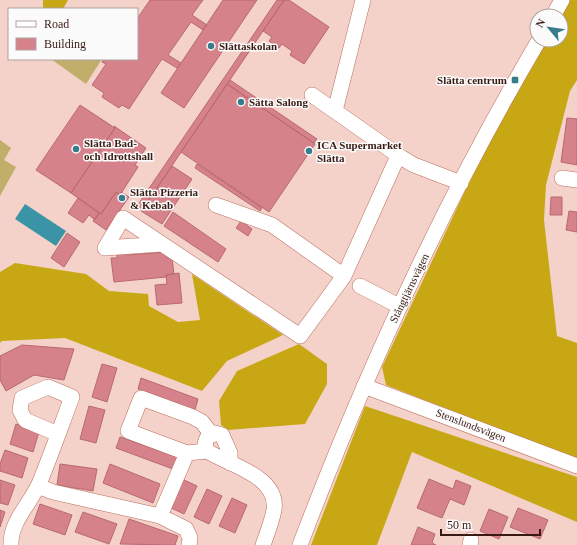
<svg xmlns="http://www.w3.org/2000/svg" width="577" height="545" font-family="'Times New Roman',serif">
	<rect width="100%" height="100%" fill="#f4d2c9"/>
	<!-- green -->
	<path fill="#c1ae6a" d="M51,59H102L86,84Z
		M0,140L11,148L4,160L16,167L0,196Z"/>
	<!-- forest -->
	<path fill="#c8a715" d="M43,0H68L63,9H43Z
		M568,0H577V80L570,91L546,185L544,220L557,336L577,343V460L386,385L382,367L465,191L537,50L543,40H561V16Z
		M15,263L86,274L109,291L148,294L149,306L178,322L200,320L192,274L283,335L227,361L202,391L65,338L2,341L0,343V272Z
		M299,344L327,364V384L305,424L228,430L221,425L219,401L237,371Z
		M365,406L577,477V522L412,452L377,545H311Z"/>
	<!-- water -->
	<path fill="#3a94a6" d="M25,204L66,231L56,246L15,219Z"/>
	<!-- building -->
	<path fill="#d5828a" stroke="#b96971" d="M150,0H203L192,15L207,25L203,30L191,22L168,55L181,63L177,68L162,59L129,109L122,105L119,108L102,97L104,93L92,85L106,64L102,62L104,59H137V19Z
		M223,0H257L184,108L161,93Z
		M277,0H284L142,210L137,206Z
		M284,0H289L329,27L304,64L290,55L292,51L282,44L279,48L269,41L272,37L263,31Z
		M230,80L317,139L314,143L227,84Z
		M227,84L315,144L269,212L181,152Z
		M80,105L115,128L71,193L36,170Z
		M567,118L577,119V165L561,162Z
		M114,126L146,148L135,165L138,167L120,195L116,192L101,214L71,193L115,128Z
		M197,164L262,208L260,211L195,168Z
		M172,166L192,179L162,224L141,211Z
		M116,192L120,195L121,192L129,197L106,230L93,221L99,213L101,214Z
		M551,197H562V215H550Z
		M78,198L99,213L95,220L89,215L83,223L68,213Z
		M569,211L577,212V232L566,230Z
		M173,212L226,249L218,262L164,226Z
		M241,221L252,229L248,236L236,228Z
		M67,233L80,242L64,267L51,258Z
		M117,252H126L127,255L167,252V258H172L174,274L166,275V277L114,282L111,258H117Z
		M179,273L182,303L157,305L155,285L167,284L166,275Z
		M22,345L74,349L64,380L34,375L6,391L0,380V356Z
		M102,364L117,368L107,402L92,397Z
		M141,378L198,399L195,410L138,389Z
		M89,406L105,410L96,443L80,439Z
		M16,424L39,432L33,452L10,444Z
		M120,437L177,457L173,469L116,448Z
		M5,450L28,458L22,478L0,471V464Z
		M60,464L97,469L93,491L57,485Z
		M110,464L160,484L153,503L103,483Z
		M182,479L197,486L184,514L169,507Z
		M429,479L453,489L456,480L471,486L464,505L450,499L442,518L417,508Z
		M0,480L15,485L8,505L0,503Z
		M207,489L222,496L209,524L194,517Z
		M232,498L247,505L235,533L219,526Z
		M40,504L72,515L65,535L33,524Z
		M518,508L548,520L540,539L510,527Z
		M489,509L508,517L499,539L480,531Z
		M0,510L5,512L0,527Z
		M83,512L117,524L109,544L75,532Z
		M129,519L178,536L175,545L120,544Z
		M418,527L435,534L432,543L436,545H411Z"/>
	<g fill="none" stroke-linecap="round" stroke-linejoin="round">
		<!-- minor casing -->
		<g stroke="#bb6f5d" stroke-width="16">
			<path id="minor" d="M553,16L562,0
				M312,95L402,158L414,165L461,183
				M335,111L363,0
				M562,178L577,180
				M216,205L272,225L344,276
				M162,244L105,248L123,218L300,336L344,276L398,156
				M360,286L399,306
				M364,386L577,466
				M207,451L187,453L128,431L141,398L193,417L202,422L212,435
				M230,463V453L222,435L215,433L207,438L205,444L207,451C229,465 279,476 274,510C272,521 267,534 263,545
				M38,486L53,492L160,516L186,529L190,538L189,545
				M160,516L187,453
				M11,545C10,522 30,504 39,484C51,455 61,426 72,397L48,387L22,398L20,410L25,420L58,434
				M300,545C366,371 444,201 539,40
				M470,545L471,540"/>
		</g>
		<!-- minor -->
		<use href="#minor" stroke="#fff" stroke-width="15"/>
	</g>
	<!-- markers -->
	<g fill="#387c8b" stroke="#fbfbfb" stroke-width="1.5">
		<circle cx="211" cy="46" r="4"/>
		<rect x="511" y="76" width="8" height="8" rx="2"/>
		<circle cx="241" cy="102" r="4"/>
		<circle cx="76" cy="149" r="4"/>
		<circle cx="309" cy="151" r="4"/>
		<circle cx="122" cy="198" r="4"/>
	</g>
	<g text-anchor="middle" stroke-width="3" stroke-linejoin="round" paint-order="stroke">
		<!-- poi labels -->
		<g font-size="11" font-weight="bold" fill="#391a13" stroke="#fbfbfb" text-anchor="start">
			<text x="219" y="50">Slättaskolan</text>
			<text x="507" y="84" text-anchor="end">Slätta centrum</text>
			<text x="249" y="106">Sätta Salong</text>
			<text x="84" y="147">Slätta Bad-<tspan x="84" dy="13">och Idrottshall</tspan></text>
			<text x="317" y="149">ICA Supermarket<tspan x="317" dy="13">Slätta</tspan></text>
			<text x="130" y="196">Slätta Pizzeria<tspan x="130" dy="13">&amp; Kebab</tspan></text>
		</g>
		<!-- street labels -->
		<g font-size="11" fill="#391a13" stroke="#fbfbfb">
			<text transform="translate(409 288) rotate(-64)" y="4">Stångtjärnsvägen</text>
			<text transform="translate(471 425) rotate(21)" y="4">Stenslundsvägen</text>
		</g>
	</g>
	<!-- legend -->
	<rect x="8" y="8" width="130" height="52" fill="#fbfbfb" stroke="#ada19e"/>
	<rect x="16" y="21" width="20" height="6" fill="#ffffff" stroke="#ada19e"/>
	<text x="44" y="28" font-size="12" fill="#391a13">Road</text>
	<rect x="16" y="38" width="20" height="12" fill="#d5828a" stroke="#ada19e"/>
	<text x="44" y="48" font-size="12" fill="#391a13">Building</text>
	<!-- north arrow -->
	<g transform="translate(549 28) rotate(299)"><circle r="19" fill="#fbfbfb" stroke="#ada19e"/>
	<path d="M0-3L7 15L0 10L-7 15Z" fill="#387c8b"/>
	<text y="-6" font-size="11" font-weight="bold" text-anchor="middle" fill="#391a13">N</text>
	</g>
	<!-- scale -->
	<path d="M441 529v6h99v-6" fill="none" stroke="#391a13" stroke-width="2"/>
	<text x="447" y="529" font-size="12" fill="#391a13" stroke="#fbfbfb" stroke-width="3" paint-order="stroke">50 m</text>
</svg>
